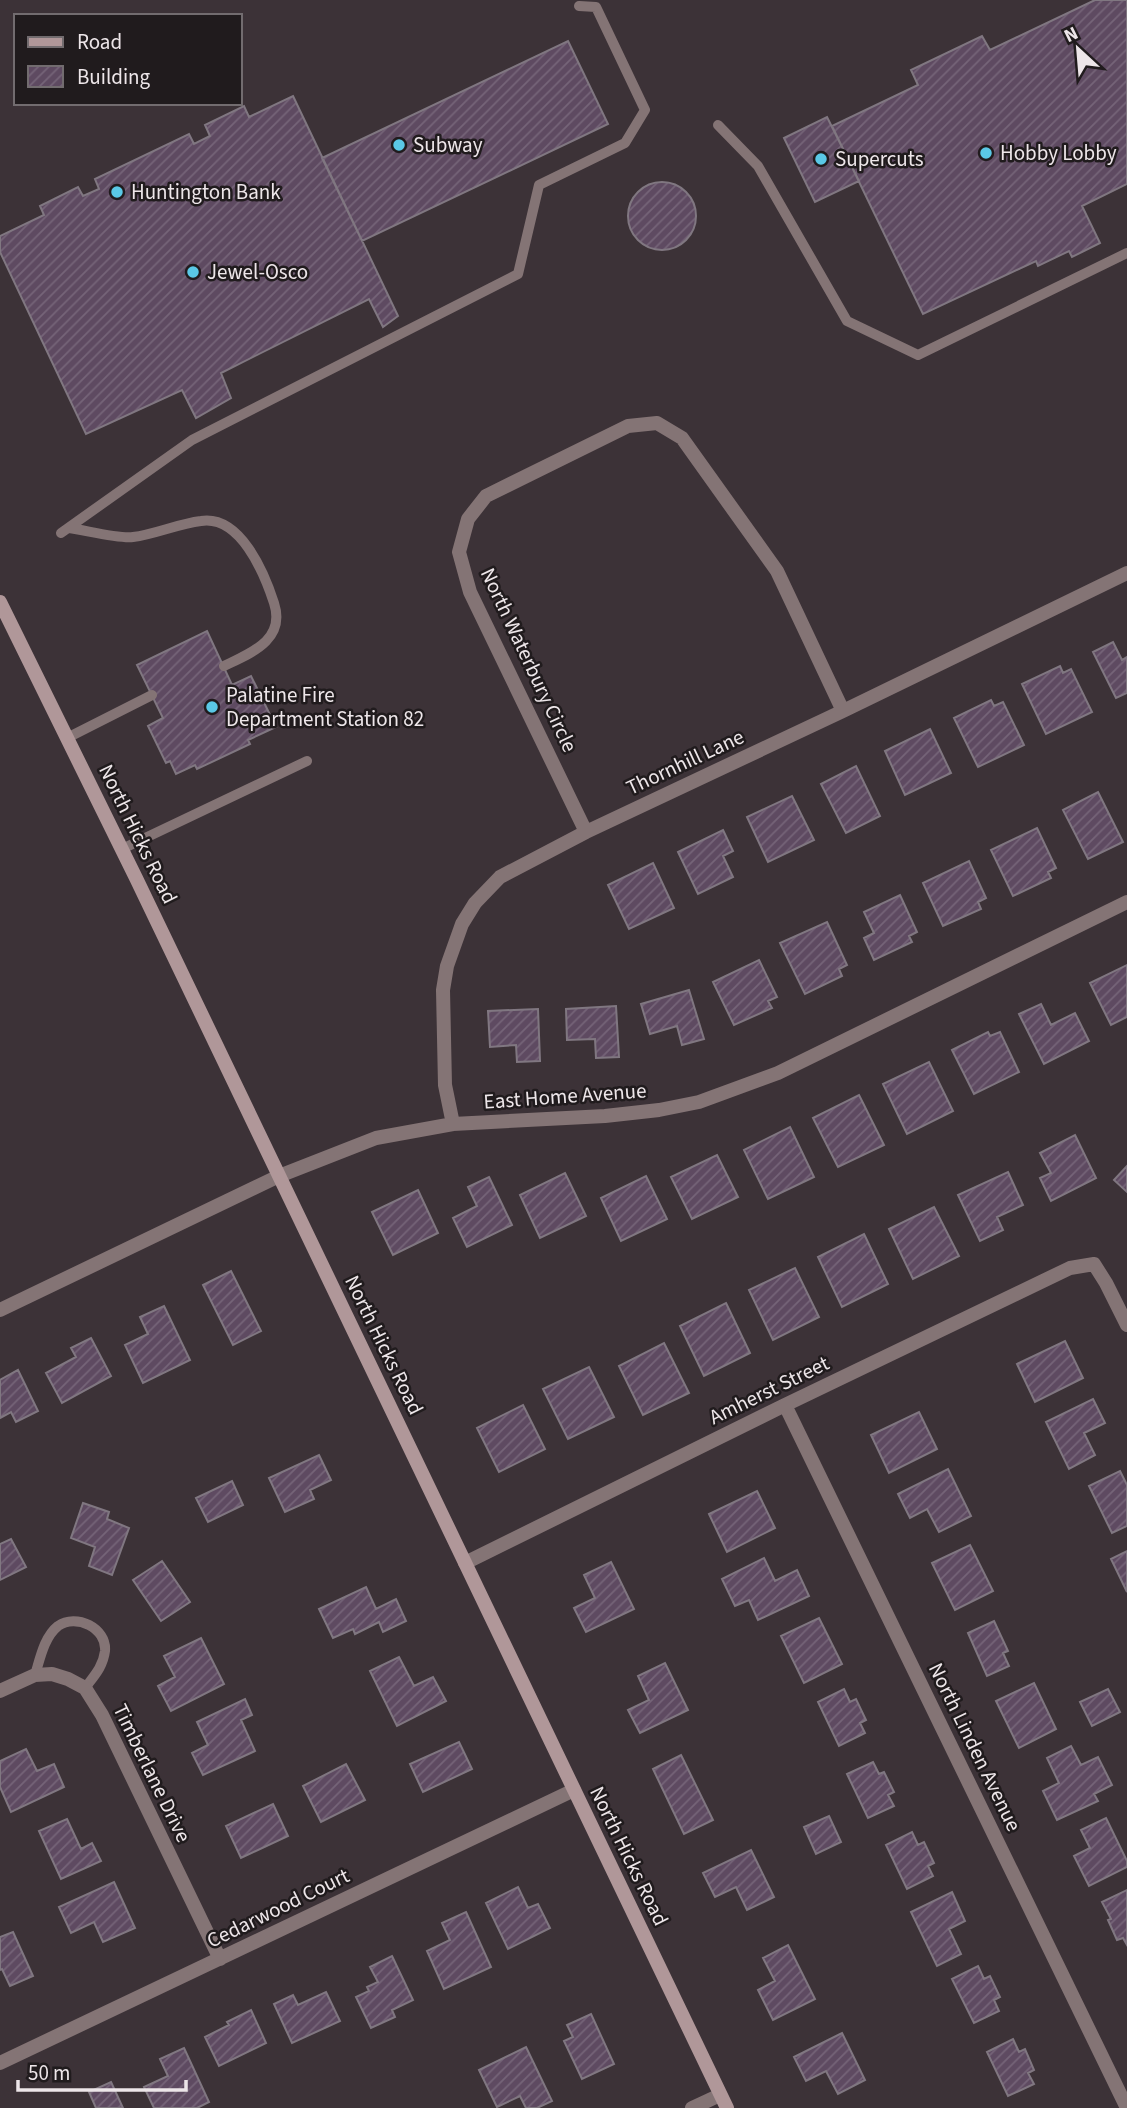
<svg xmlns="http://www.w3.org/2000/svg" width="1127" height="2108" font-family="'Source Sans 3',sans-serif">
	<defs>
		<pattern id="building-hatch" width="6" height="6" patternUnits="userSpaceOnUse" patternTransform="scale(1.75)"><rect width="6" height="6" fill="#5e4a61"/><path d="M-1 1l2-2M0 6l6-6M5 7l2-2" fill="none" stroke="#756478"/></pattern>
	</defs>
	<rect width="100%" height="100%" fill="#3c3237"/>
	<!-- building -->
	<path fill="url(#building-hatch)" stroke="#807781" stroke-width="2" d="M1095,0H1127V184L1082,206L1100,243L1072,257L1069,251L1038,266L1036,261L923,314L832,126L918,85L911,70L982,36L990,50Z
		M568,41L608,124L362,241L322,158Z
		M293,96L398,316L383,327L369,299L221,373L231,398L196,418L182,390L86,434L0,252V236L44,215L40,206L78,187L83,196L99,189L95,179L189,134L194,144L210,136L205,125L244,106L249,117Z
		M827,117L859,181L815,202L784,138Z
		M628 216a34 34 0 1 1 68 0a34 34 0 1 1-68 0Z
		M207,631L232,685L251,676L276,727L248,740L250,744L197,769L195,765L176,774L170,761L166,763L148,726L163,718L137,665Z
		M1113,642L1122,660L1127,657V693L1116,698L1093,652Z
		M1060,666L1063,673L1071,669L1092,712L1046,734L1022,684Z
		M991,700L994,706L1003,702L1024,745L978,767L954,718Z
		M930,729L951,773L905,795L885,751Z
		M856,766L880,816L846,833L821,784Z
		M1098,792L1123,842L1088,859L1063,810Z
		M792,796L814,840L768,862L747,817Z
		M1037,828L1056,868L1048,872L1051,878L1013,896L991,850Z
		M723,830L733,851L723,856L733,877L698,894L678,852Z
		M969,861L986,898L978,902L981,909L943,926L923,883Z
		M653,863L674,908L629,929L608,885Z
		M900,895L917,932L909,936L912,942L874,960L864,938L874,933L864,912Z
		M827,922L847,965L839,969L842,976L805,994L780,943Z
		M759,960L777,997L768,1001L772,1008L734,1025L713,982Z
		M1127,965V1017L1111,1025L1090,983Z
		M689,990L704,1039L682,1045L677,1026L650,1034L641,1004Z
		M1041,1004L1051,1025L1075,1013L1089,1041L1044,1064L1019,1014Z
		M616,1006L619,1057L596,1058L595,1039L567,1040L566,1009Z
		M538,1009L540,1061L517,1062L516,1045L490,1047L488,1011Z
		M988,1032L990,1036L1000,1032L1019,1072L974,1094L952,1050Z
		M929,1062L953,1111L907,1134L883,1084Z
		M859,1095L884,1145L838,1167L813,1118Z
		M790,1127L814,1177L768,1199L744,1150Z
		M1075,1135L1096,1178L1051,1201L1040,1178L1051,1173L1040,1153Z
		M717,1155L738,1197L692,1219L671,1177Z
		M1127,1166V1192L1114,1180Z
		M1008,1172L1023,1205L997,1217L1003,1230L980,1241L958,1195Z
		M565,1173L586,1216L540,1238L520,1195Z
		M646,1176L667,1219L621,1241L601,1198Z
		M489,1177L512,1225L467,1247L453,1218L477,1206L468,1187Z
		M418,1190L438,1233L393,1255L372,1212Z
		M934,1207L959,1256L913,1279L889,1229Z
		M864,1234L888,1284L842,1307L818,1257Z
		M795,1268L819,1317L773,1340L749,1290Z
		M231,1271L261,1331L233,1345L203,1285Z
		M726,1303L750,1353L704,1376L680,1326Z
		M164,1306L190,1360L143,1383L125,1345L148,1334L140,1317Z
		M91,1338L111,1376L62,1403L46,1373L76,1357L71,1348Z
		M1065,1341L1083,1378L1035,1402L1017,1364Z
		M664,1343L689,1393L643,1415L619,1366Z
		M589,1367L614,1417L568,1439L543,1389Z
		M18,1370L38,1411L16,1422L11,1412L0,1418V1380Z
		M1093,1399L1105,1423L1084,1433L1095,1455L1069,1469L1046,1422Z
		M523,1405L545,1449L499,1472L477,1428Z
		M919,1412L937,1449L889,1473L871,1435Z
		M319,1455L331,1480L310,1490L314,1499L285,1512L269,1478Z
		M948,1469L971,1516L939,1532L927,1509L910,1518L898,1494Z
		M1120,1471L1127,1485V1526L1112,1533L1089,1486Z
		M232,1481L243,1505L208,1522L196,1498Z
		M757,1491L775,1528L727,1552L709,1514Z
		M83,1503L109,1512L107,1519L129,1528L112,1575L89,1566L95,1547L71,1538Z
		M11,1539L26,1567L0,1580V1544Z
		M970,1545L993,1591L955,1610L932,1563Z
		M1127,1551V1592L1111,1559Z
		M764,1558L775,1581L797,1570L809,1596L758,1620L749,1600L735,1606L722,1579Z
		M162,1561L190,1602L161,1621L133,1580Z
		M611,1562L634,1609L586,1632L574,1608L595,1598L584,1575Z
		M366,1587L376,1609L396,1599L406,1621L383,1632L379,1622L355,1634L353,1629L333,1638L319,1609Z
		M819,1618L842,1664L804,1683L781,1636Z
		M994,1621L1008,1651L1003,1653L1009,1666L987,1676L968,1633Z
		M201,1638L224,1684L171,1711L158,1686L175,1677L164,1656Z
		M399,1657L414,1686L433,1677L446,1701L397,1726L370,1671Z
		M665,1663L688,1710L640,1733L628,1710L649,1700L638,1676Z
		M1034,1683L1056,1729L1019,1748L996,1701Z
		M844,1689L850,1702L856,1699L866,1720L860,1723L865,1733L839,1746L818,1702Z
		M1108,1689L1120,1712L1092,1726L1080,1702Z
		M245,1699L252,1715L241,1720L255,1751L203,1775L192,1753L208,1745L197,1722Z
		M459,1742L472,1769L423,1792L410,1764Z
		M1071,1746L1081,1765L1098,1757L1112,1785L1094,1794L1098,1801L1057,1820L1043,1791L1059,1783L1047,1758Z
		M26,1749L37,1771L54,1764L64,1787L11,1812L0,1787V1761Z
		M681,1755L713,1820L684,1834L653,1769Z
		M873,1762L879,1774L884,1772L894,1792L888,1795L894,1806L868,1818L847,1774Z
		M346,1764L365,1800L321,1822L303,1786Z
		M273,1804L288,1836L241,1858L226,1826Z
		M829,1816L841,1842L816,1854L804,1827Z
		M1106,1818L1127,1861V1867L1089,1886L1074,1856L1090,1848L1081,1830Z
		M67,1819L81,1849L92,1843L101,1861L61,1879L39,1831Z
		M912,1832L918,1845L924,1842L934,1863L928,1866L933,1876L907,1889L886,1845Z
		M751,1850L774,1897L747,1910L736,1887L715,1897L703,1873Z
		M114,1882L135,1928L103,1942L94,1922L71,1933L59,1907Z
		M518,1887L528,1908L538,1904L550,1928L508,1949L486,1903Z
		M1127,1890V1945L1123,1938L1117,1940L1108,1920L1111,1919L1102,1902Z
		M952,1892L965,1921L949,1929L961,1954L937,1966L911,1912Z
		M466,1912L491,1967L444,1989L427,1951L450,1940L442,1923Z
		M13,1932L33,1976L10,1986L2,1969L0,1970V1937Z
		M788,1945L815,1999L773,2020L758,1990L775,1981L763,1958Z
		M392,1956L413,2000L392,2010L395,2017L371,2028L356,1997L369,1991L367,1987L378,1982L370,1967Z
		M978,1966L984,1979L990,1976L1000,1997L994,2000L999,2011L974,2023L952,1979Z
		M326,1992L340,2021L292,2043L274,2004L293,1995L298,2005Z
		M251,2010L266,2043L219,2066L205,2037L229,2025L227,2022Z
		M591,2014L614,2064L582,2079L564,2041L573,2037L567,2025Z
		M842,2033L865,2080L838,2094L826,2071L806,2081L794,2057Z
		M1013,2039L1019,2052L1025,2049L1034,2070L1028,2073L1034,2084L1008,2096L987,2052Z
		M526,2047L552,2101L537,2108H526L520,2096L497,2107L479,2070Z
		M184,2048L209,2102L197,2108H154L144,2087L168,2076L160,2059Z
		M111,2082L123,2108H96L89,2092Z"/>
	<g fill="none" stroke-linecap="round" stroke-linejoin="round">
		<!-- service -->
		<path stroke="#847475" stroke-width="10" d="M718,125L758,166L847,321L918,355L1127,253
			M69,528C85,530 118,539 133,537C156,534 177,524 201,521C240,515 264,572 274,603C286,640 251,653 224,666
			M61,533L192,440L518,274L539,185L625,143L645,110L596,7L579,6
			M67,738L152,695
			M122,849L307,761
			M35,1675C40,1659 44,1637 58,1626C76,1613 107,1628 105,1651C103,1667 94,1676 85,1688"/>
		<!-- minor -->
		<path stroke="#847475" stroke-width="14" d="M586,832L470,592L459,552L468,519L486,496L628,426L657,423L682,438L777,571L843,711
			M453,1124L445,1085L443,990L447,966L462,924L475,903L500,877L586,832L843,711L1127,573
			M0,1310L279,1176L376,1138L453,1124L605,1116L659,1110L699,1102L778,1073L1127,902
			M785,1405L1127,2108
			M465,1563L785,1405L1070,1268L1094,1264L1106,1283L1127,1325
			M0,1691L35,1675L52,1674L68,1679L85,1688L102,1715L220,1959
			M0,2063L574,1790
			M692,2108L720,2095"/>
		<!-- secondary -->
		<path stroke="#b09799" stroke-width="14" d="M0,602L136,878L727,2108"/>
	</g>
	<!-- markers -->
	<g fill="#5ac8e6" stroke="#201b1d" stroke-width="2.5">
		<circle cx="399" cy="145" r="7"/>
		<circle cx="986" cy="153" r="7"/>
		<circle cx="821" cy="159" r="7"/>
		<circle cx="117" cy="192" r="7"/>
		<circle cx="193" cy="272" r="7"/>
		<circle cx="212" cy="707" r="7"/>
	</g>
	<g text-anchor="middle" stroke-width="5" stroke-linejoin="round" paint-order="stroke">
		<!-- poi labels -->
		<g font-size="21" fill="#ede6e9" stroke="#201b1d" text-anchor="start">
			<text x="413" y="152">Subway</text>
			<text x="1000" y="160">Hobby Lobby</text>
			<text x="835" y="166">Supercuts</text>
			<text x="131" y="199">Huntington Bank</text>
			<text x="207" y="279">Jewel-Osco</text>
			<text x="226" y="702">Palatine Fire<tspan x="226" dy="24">Department Station 82</tspan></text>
		</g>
		<!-- street labels -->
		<g font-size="21" fill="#ede6e9" stroke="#201b1d">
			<text transform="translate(529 660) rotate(65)" y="7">North Waterbury Circle</text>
			<text transform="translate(685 762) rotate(-25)" y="7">Thornhill Lane</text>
			<text transform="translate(138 834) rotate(64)" y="7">North Hicks Road</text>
			<text transform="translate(565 1096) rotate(-4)" y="7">East Home Avenue</text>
			<text transform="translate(384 1345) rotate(64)" y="7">North Hicks Road</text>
			<text transform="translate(769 1390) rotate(-26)" y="7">Amherst Street</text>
			<text transform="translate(975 1747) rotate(64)" y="7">North Linden Avenue</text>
			<text transform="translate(152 1773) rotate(64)" y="7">Timberlane Drive</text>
			<text transform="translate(629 1856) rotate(64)" y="7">North Hicks Road</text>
			<text transform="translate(278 1908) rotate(-26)" y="7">Cedarwood Court</text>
		</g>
	</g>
	<!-- legend -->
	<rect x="14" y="14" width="228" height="91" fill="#201b1d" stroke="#726c6f" stroke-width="2"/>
	<rect x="28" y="37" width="35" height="10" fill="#b09799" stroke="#726c6f" stroke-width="2"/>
	<text x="77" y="49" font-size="21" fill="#ede6e9">Road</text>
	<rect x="28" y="66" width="35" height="21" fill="url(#building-hatch)" stroke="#726c6f" stroke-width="2"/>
	<text x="77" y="84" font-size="21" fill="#ede6e9">Building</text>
	<!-- north arrow -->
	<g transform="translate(1078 49) rotate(334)" stroke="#201b1d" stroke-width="5" paint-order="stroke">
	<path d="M0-5L12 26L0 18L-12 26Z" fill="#ede6e9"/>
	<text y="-10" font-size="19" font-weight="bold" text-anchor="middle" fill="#ede6e9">N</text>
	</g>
	<!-- scale -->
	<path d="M18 2080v10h168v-10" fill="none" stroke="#ede6e9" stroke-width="3.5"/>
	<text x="28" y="2080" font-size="21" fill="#ede6e9" stroke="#201b1d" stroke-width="5" paint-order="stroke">50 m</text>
</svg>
